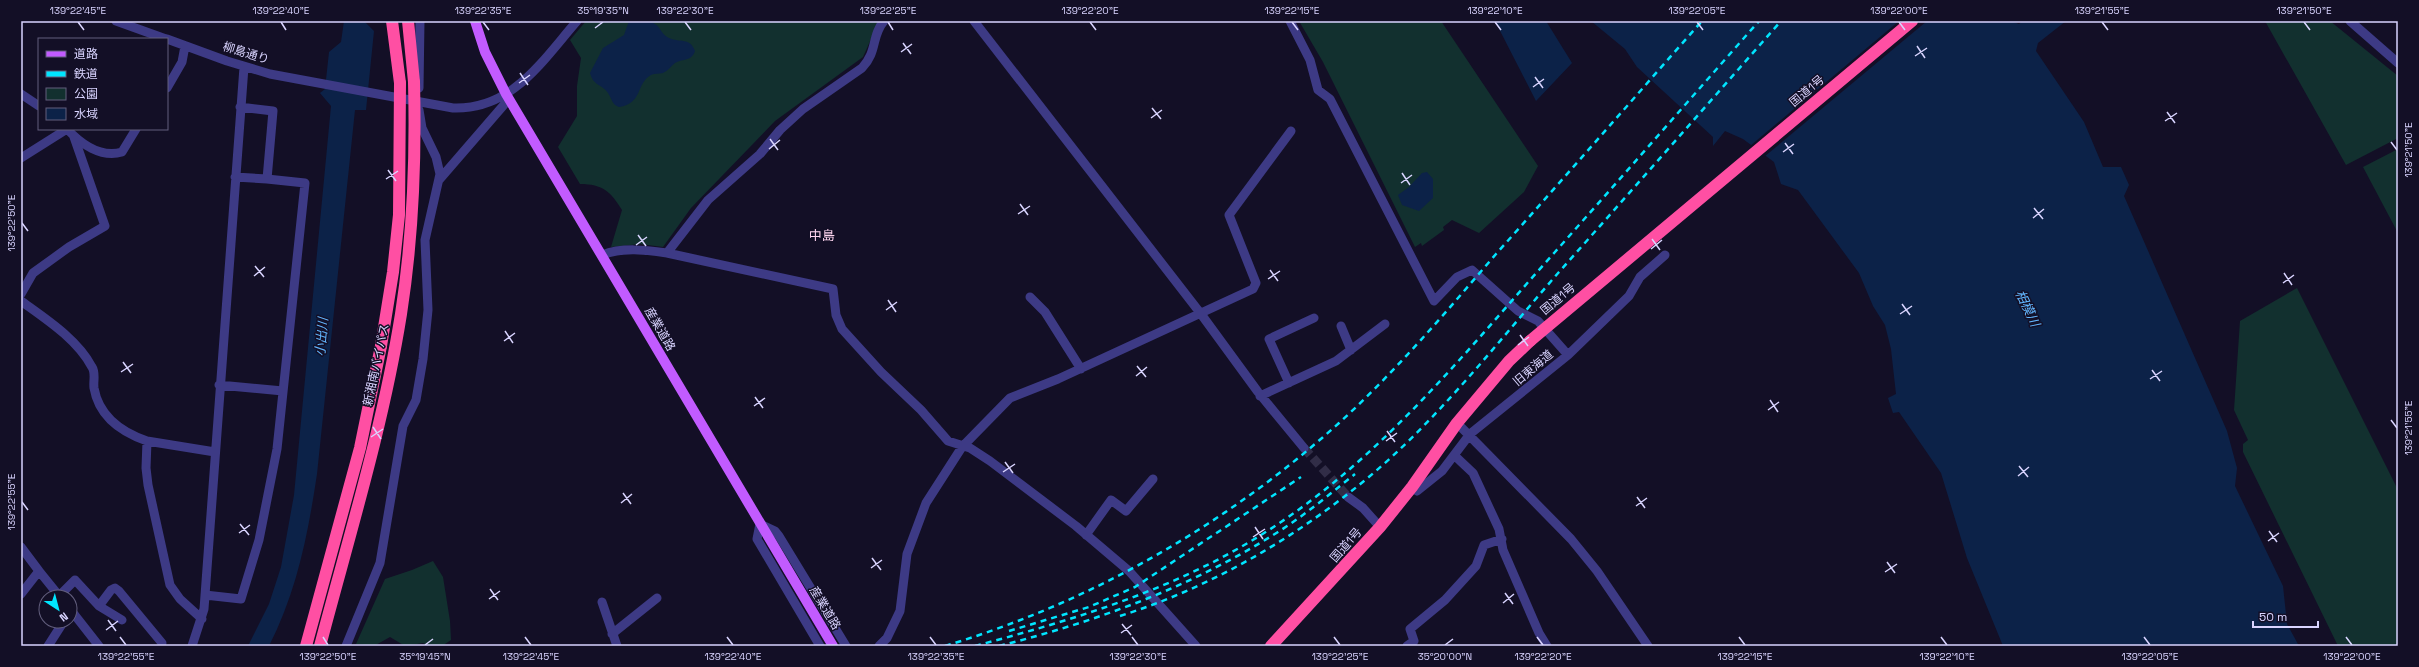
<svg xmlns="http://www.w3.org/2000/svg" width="2419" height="667" font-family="'Space Grotesk','Noto Sans JP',sans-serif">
	<rect width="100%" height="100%" fill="#130f26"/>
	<!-- green -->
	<path fill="#12302f" d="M586,21H879L863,57L775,121L691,208L663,247L640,244L611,247L622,210C611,192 603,184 580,184L558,147L577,116V86L581,58L570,40Z
		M1299,21H1441L1538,166L1524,192L1479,233L1452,220L1443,227L1444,230L1422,246L1421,243L1415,247L1323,62Z
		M2265,21H2330L2398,76V138L2346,165Z
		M2398,149V233L2363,167Z
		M2297,288L2398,490V646H2338L2243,452V444L2248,440L2234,410L2240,321Z
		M433,561L443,577L450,621L451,640L442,646H429L423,643L405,646L390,637L374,646L356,644L385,579L412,570Z"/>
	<!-- water -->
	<path fill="#0c2248" d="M344,21H364L374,31L366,110H355L317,474C308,534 297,591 269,646H248L269,604L281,567L294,495L331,106L320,93L325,89L329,52L341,42Z
		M629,21C636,21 645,20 651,22C661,25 660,34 669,38C680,43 690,37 695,51C691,62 684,58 675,63C671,66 668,71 663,73C659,74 655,73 651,75C636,83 643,104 619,107C612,105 612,99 608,93C601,83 594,87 590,73L603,48L624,35Z
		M1495,21H1546L1572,63L1536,101Z
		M1591,21H2011L2019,24L2022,21H2066L2038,43L2036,51L2084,122L2103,167H2121L2129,185L2124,196L2227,431L2237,468L2235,486L2283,586L2287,624L2299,646H2003L1967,558L1941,473L1899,412L1893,413L1888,398L1896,394L1891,349L1885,325L1873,306L1859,273L1798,190L1781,184L1774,162L1743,139L1725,131L1713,146V137L1637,67L1625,49Z
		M1427,172L1433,179V198L1419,211L1402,205L1398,195L1409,187L1422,173Z"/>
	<!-- pier -->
	<path fill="#130f26" d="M1899,21H1927L1764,157L1750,146Z"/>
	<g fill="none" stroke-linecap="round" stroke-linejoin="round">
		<!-- minor-tunnel -->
		<path stroke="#312d47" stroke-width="9" stroke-dasharray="9 4.5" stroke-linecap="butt" d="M1304,448L1348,497"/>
		<!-- minor -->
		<path stroke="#3d3a85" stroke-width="9" d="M116,21L166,39
			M974,21L1201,314L1258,392L1304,448
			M1290,21L1310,60L1318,90L1330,99L1434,301L1457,277L1472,270L1518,311L1538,321L1568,355
			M2350,21L2398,63
			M167,39L227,61L270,74L453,108C512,110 542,61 577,21
			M167,88L182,62L185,46
			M419,88L420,21
			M21,94L39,106
			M67,129C81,144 101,158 122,152L136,129
			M21,158L67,129
			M235,177L267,179
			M439,180L509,99
			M667,253L833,289L836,315L842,329L881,372L921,410L948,441L970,448L990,461L1076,526L1129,571L1196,646
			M602,255C623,247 645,250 667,253L708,200L760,154L780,130L803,109L862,68C878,51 871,36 884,21
			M21,294L33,273L69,247L105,226L74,137
			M1030,297L1045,312L1081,369
			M21,301C46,319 77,339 92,367C96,373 93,381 94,388C99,417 121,432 147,441L146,468L148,485L170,585L180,599L202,619
			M1341,326L1351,350
			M1289,383L1269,339L1314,318
			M219,385L283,391
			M1260,396L1336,361L1385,324
			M1457,423L1571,539L1597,571L1648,646
			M147,441L215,452
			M1455,456L1473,473L1499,529L1503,550L1539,633L1547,646
			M1412,487L1417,491L1442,471L1470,434L1568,355L1629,296L1640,277L1665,255
			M1348,497L1363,508L1380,527
			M1086,535L1111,500L1126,511L1153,479
			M21,547L39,571
			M21,594L39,571L60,597
			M205,595L241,599L259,540L277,449L305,183L267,179L273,111L240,107
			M59,596L75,580L99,606L122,620
			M602,602L617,646
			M99,606L111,590L115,588L119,591L162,643
			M70,609L99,646
			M612,634L657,598
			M48,646L64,621
			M192,646L204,609L244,67
			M346,646L380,563L403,426L416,400L423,359L428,310L425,240L440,174L436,157L422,128L419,110
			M820,646L757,539L760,524L775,531L779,536L846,646
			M879,646L887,638L900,611L907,554L926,503L962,447L1010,398L1058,379L1253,289L1256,283L1229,215L1291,131
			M1407,646L1414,641L1410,629L1445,600L1476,566L1484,545L1502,539"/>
		<!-- major -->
		<path stroke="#c25bff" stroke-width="10" d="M475,21L485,52L506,94L833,646"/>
		<!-- highway -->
		<path stroke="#ff4fa3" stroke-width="12" d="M392,21L400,83
			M408,21L414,82
			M306,646L360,448L381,346
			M1271,646L1380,527L1412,487L1457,423L1509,361L1530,341"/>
		<!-- rail -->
		<path stroke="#00e5ff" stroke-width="2.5" stroke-dasharray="6 5" stroke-linecap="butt" d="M1120,616C1209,588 1292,540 1364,481C1437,421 1497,343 1559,272C1633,189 1707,105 1781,21
			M1009,631L1089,607L1135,587L1301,477
			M945,646C1091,602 1226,525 1339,423C1396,371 1446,312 1496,254C1565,177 1633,99 1702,21
			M975,646C1080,618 1183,587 1275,526C1375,460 1452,369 1530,280C1607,194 1683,107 1759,21
			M999,646C1098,621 1191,587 1278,532C1305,515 1330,494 1355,474"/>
		<!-- highway-bridge -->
		<path stroke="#ff4fa3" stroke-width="12" d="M1530,341L1912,21
			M381,346L393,272L399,215L400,83
			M320,646C349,536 383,427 401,314C413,237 416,160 414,82"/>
	</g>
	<!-- ticks -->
	<path fill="none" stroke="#d9d4ff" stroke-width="1.5" d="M78,22L84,30M281,22L286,30M483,22L489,30M685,22L691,30M888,22L893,30M1090,22L1096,30M1292,22L1298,30M1495,22L1501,30M1697,22L1703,30M1899,22L1905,30M2102,22L2108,30M2304,22L2310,30M595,28L603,22M903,43L911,54M1917,46L1925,58M901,52L912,44M1915,56L1927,48M520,73L528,85M1535,77L1543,88M519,83L530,75M1533,87L1544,79M1152,108L1161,119M2167,112L2175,123M1151,118L1162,110M2165,121L2177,113M770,139L778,150M2391,142L2397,150M1785,143L1793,154M769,149L780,140M1783,152L1794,144M388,170L396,181M1402,173L1410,185M386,179L398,171M1401,183L1412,175M1020,204L1028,215M2034,208L2043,219M1018,214L1030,206M2033,218L2044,209M22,223L28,231M638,235L646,246M1652,239L1660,250M636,245L647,237M1651,249L1662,240M255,266L264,277M1270,270L1278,281M2284,273L2292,285M254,276L265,267M1268,279L1280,271M2283,283L2294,275M888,300L896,312M1902,304L1910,315M886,310L897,302M1900,314L1912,306M505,331L513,343M1520,335L1528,346M504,341L515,333M1518,345L1529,337M123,362L131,373M1137,366L1146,377M2152,370L2160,381M121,372L133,364M1136,376L1147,367M2150,379L2162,371M755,397L763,408M1770,400L1778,412M754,406L765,398M1768,410L1779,402M2391,420L2397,428M373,427L381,439M1387,431L1395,442M371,437L383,429M1386,441L1397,433M1005,462L1013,473M2019,466L2028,477M1003,472L1015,464M2018,476L2029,467M623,493L631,504M1637,497L1645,508M22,502L28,510M621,503L632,494M1636,506L1647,498M240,524L249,535M1255,527L1263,539M2269,531L2277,542M239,533L250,525M1253,537L1265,529M2268,541L2279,533M872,558L881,570M1887,562L1895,573M871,568L882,560M1885,572L1897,564M490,589L498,600M1505,593L1513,604M489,599L500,591M1503,603L1514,594M108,620L116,631M1122,624L1131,635M106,630L118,621M1121,633L1132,625M120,637L126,645M323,637L328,645M525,637L531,645M727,637L733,645M930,637L936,645M1132,637L1138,645M1334,637L1340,645M1537,637L1543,645M1739,637L1745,645M1941,637L1947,645M2144,637L2150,645M2346,637L2352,645M425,645L433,639M1445,645L1453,639"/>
	<g text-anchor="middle" stroke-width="3" stroke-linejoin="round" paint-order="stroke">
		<!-- street labels -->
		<g font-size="12" fill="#d9d4ff" stroke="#130f26">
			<text transform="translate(246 53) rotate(17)" y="4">柳島通り</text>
			<text transform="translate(1807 91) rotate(-40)" y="4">国道1号</text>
			<text transform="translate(1558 299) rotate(-40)" y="4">国道1号</text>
			<text transform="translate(660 329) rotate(60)" y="4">産業道路</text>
			<text transform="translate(376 365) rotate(-78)" y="4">新湘南バイパス</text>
			<text transform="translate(1533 368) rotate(-40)" y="4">旧東海道</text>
			<text transform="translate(1346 545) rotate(-49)" y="4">国道1号</text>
			<text transform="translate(825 608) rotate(59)" y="4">産業道路</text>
		</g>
		<!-- neighbourhood labels -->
		<g font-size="13" fill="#ffd6f0" stroke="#130f26">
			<text x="822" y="240">中島</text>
		</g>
		<!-- water labels -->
		<g font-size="13" font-style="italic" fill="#62b6ff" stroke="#130f26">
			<text transform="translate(2028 308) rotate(64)" y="5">相模川</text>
			<text transform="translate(321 337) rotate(-85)" y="5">小出川</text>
		</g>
	</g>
	<!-- border -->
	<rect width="2419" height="667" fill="none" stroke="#130f26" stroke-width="44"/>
	<!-- legend -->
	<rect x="38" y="38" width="130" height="92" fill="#130f26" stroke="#625e7d"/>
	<rect x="46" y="51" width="20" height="6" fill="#c25bff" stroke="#625e7d"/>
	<text x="74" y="58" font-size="12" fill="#d9d4ff">道路</text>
	<rect x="46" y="71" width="20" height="6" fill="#00e5ff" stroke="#625e7d"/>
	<text x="74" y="78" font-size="12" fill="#d9d4ff">鉄道</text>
	<rect x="46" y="88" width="20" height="12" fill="#12302f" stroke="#625e7d"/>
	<text x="74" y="98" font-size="12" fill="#d9d4ff">公園</text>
	<rect x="46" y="108" width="20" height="12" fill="#0c2248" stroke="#625e7d"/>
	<text x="74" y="118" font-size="12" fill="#d9d4ff">水域</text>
	<!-- north arrow -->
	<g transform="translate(58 609) rotate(144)"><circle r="19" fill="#130f26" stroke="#625e7d"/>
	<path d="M0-3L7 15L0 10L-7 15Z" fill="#00e5ff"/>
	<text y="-6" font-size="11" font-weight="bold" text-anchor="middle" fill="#d9d4ff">N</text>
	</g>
	<!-- scale -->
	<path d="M2253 621v6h65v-6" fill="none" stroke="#d9d4ff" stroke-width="2"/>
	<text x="2259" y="621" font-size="12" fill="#d9d4ff" stroke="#130f26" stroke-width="3" paint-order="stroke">50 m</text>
	<rect x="22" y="22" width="2375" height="623" fill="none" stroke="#d9d4ff" stroke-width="1.5"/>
	<g font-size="10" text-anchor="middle" fill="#d9d4ff">
		<text x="78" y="14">139°22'45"E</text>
		<text x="281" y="14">139°22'40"E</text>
		<text x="483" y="14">139°22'35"E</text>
		<text x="603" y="14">35°19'35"N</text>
		<text x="685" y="14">139°22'30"E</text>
		<text x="888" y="14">139°22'25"E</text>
		<text x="1090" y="14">139°22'20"E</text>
		<text x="1292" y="14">139°22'15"E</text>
		<text x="1495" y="14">139°22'10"E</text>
		<text x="1697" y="14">139°22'05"E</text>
		<text x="1899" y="14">139°22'00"E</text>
		<text x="2102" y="14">139°21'55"E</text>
		<text x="2304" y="14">139°21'50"E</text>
		<text transform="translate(2408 150) rotate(-90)" y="4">139°21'50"E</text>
		<text transform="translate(11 223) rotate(-90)" y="4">139°22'50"E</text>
		<text transform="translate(2408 428) rotate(-90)" y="4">139°21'55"E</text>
		<text transform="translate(11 502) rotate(-90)" y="4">139°22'55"E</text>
		<text x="126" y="660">139°22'55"E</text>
		<text x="328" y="660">139°22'50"E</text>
		<text x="425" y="660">35°19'45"N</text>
		<text x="531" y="660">139°22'45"E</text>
		<text x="733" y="660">139°22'40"E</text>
		<text x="936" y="660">139°22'35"E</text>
		<text x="1138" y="660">139°22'30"E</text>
		<text x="1340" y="660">139°22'25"E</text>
		<text x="1445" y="660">35°20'00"N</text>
		<text x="1543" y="660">139°22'20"E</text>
		<text x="1745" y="660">139°22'15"E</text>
		<text x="1947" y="660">139°22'10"E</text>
		<text x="2150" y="660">139°22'05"E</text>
		<text x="2352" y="660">139°22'00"E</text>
	</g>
</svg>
